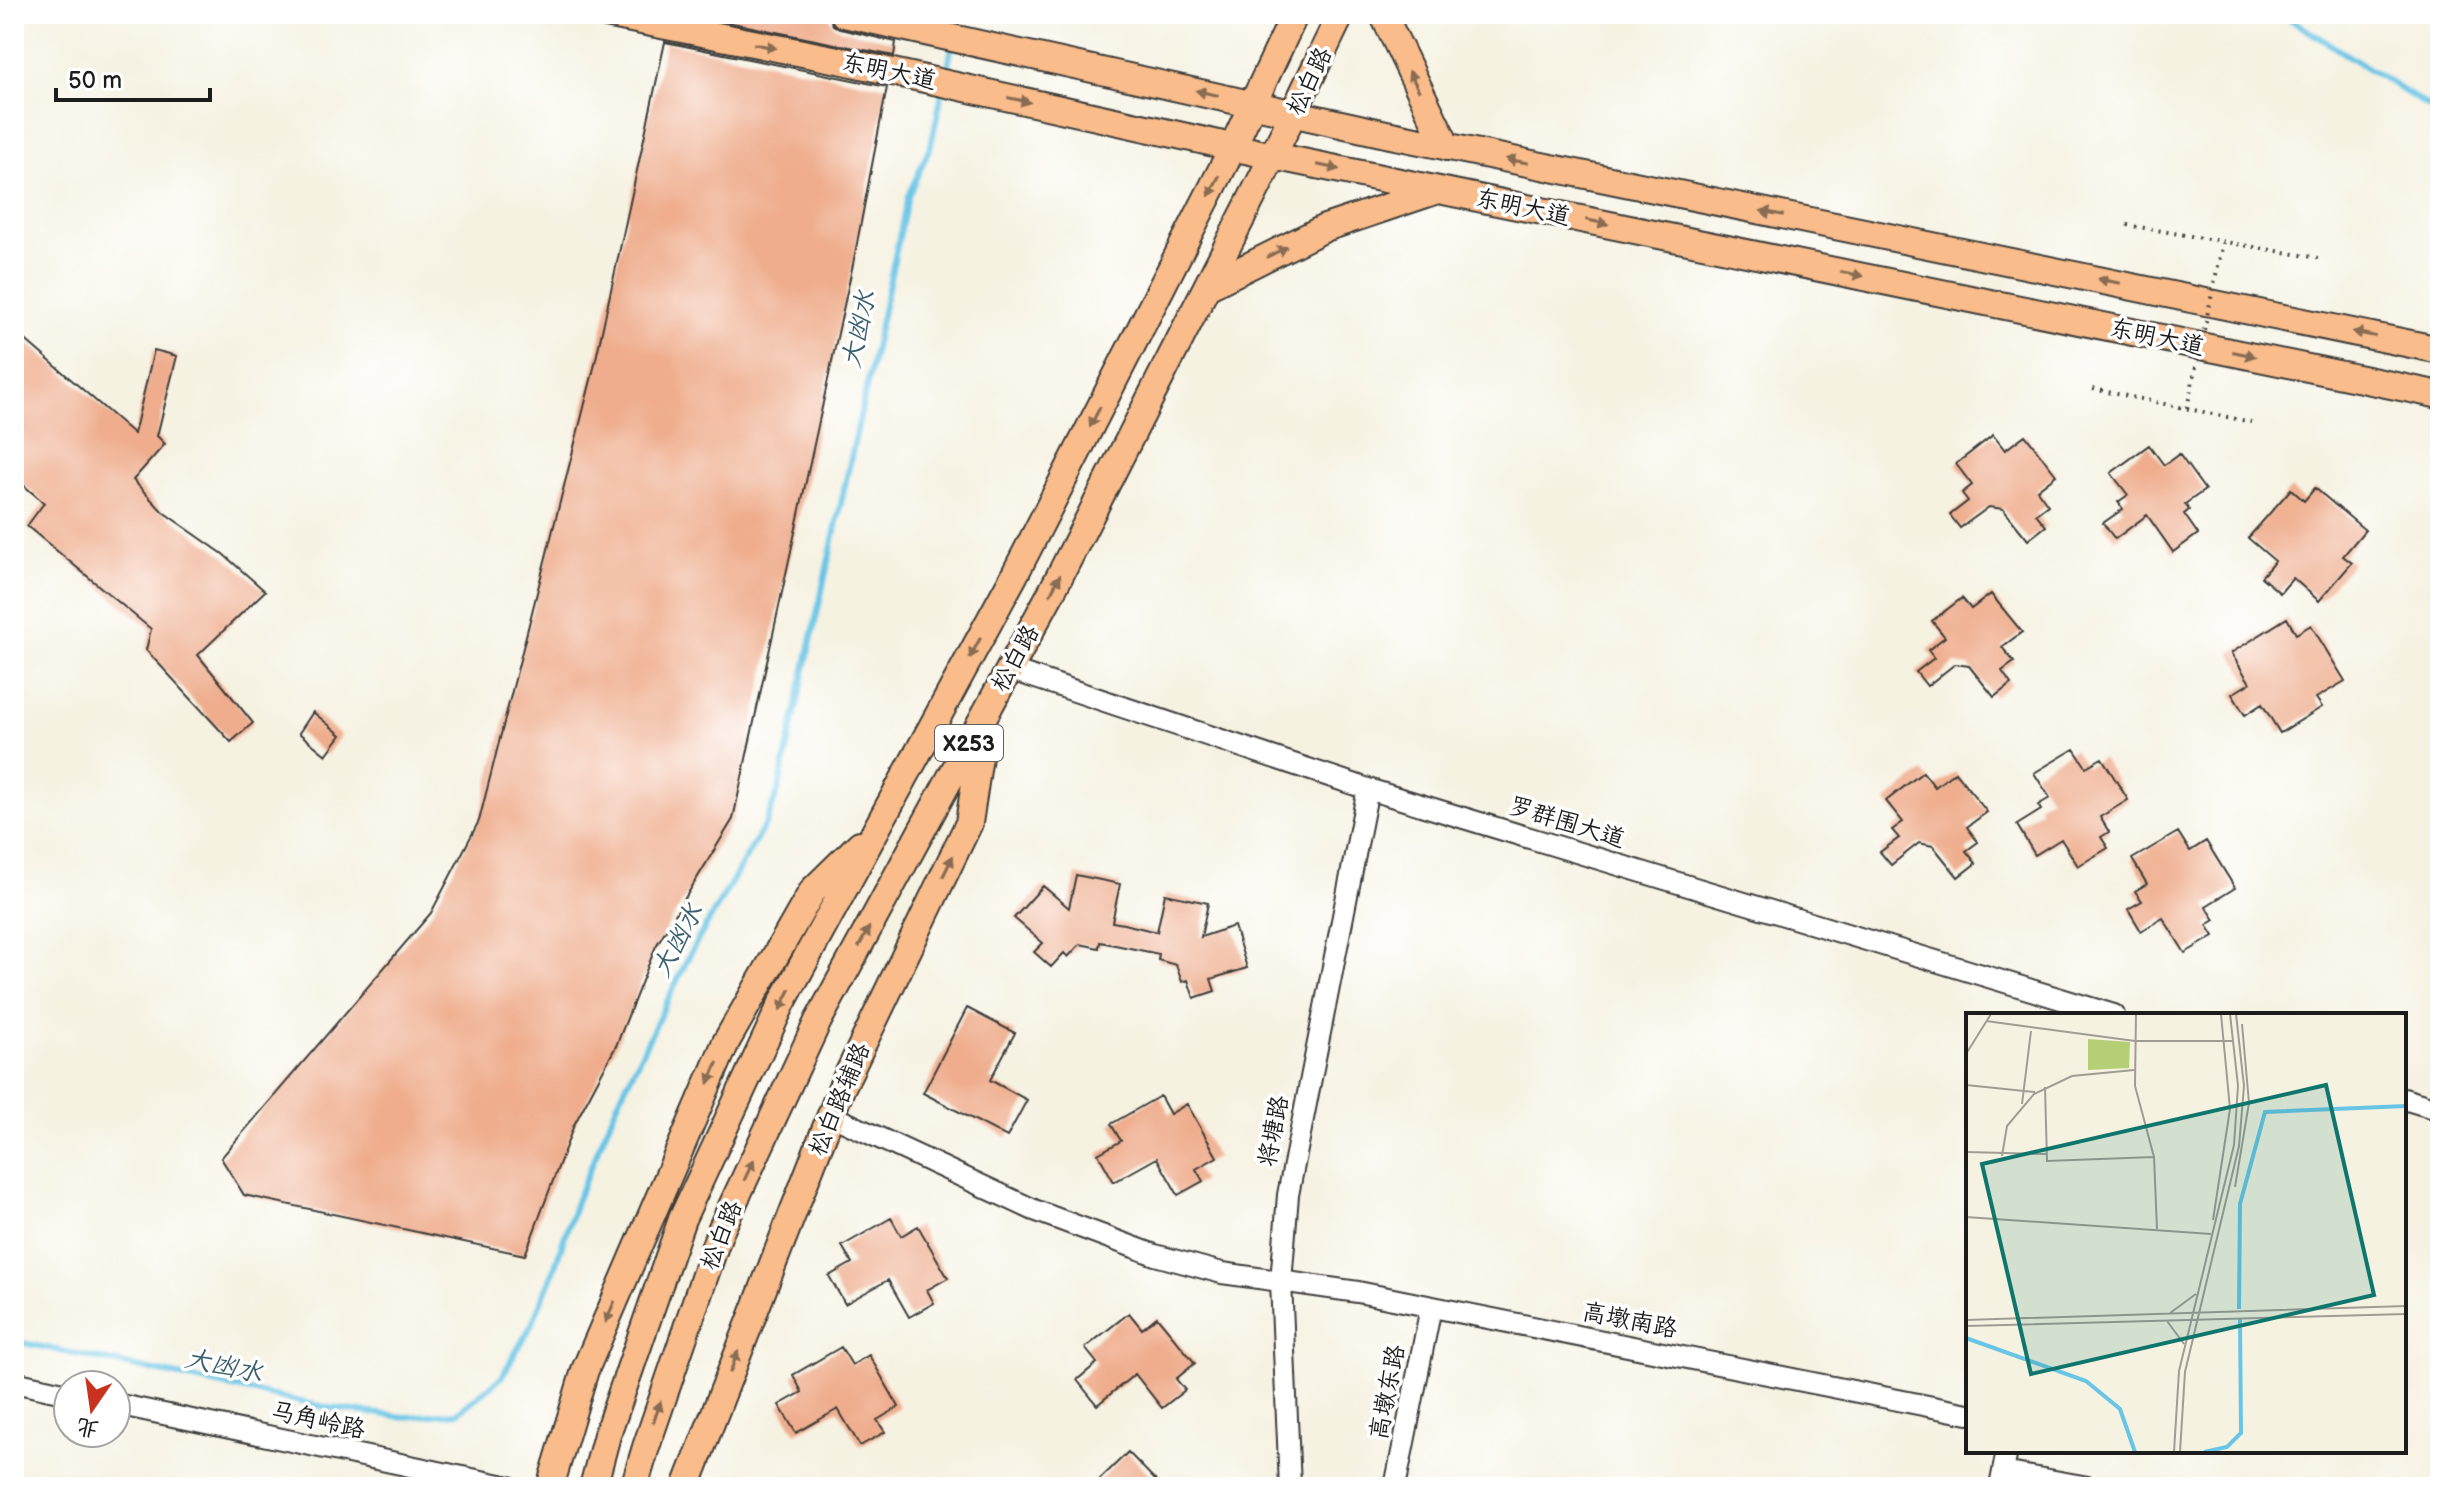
<svg xmlns="http://www.w3.org/2000/svg" width="2454" height="1501" font-family="'Balsamiq Sans','LXGW WenKai TC',sans-serif">
	<rect width="100%" height="100%" fill="#fff"/>
	<filter id="ink" filterUnits="userSpaceOnUse"><feTurbulence type="fractalNoise" baseFrequency=".0125" numOctaves="2"/><feDisplacementMap in="SourceGraphic" scale="16" xChannelSelector="R" yChannelSelector="G"/><feConvolveMatrix kernelMatrix="1 2 1 2 8 2 1 2 1" color-interpolation-filters="sRGB"/></filter>
	<filter id="wash" filterUnits="userSpaceOnUse"><feTurbulence type="fractalNoise" baseFrequency=".006" numOctaves="4" result="noise"/><feDisplacementMap in="SourceGraphic" scale="32" xChannelSelector="R" yChannelSelector="G"/><feGaussianBlur stdDeviation="1.8" result="paint"/><feColorMatrix in="noise" values="0 0 0 0 0 0 0 0 0 0 0 0 0 0 0 0 0 1.4 0 .05"/><feComposite in="paint" operator="in"/></filter>
	<g filter="url(#wash)">
		<rect width="100%" height="100%" fill="#f6f2e2"/>
		<g fill="none" stroke-linecap="round" stroke-linejoin="round">
			<!-- stream -->
			<path stroke="#68c5e6" stroke-width="6" d="M2282,14L2440,114
				M955,30L957,14
				M946,77L952,45
				M14,1341L330,1408L405,1417L457,1413L501,1378L531,1326L552,1275L577,1199L619,1100L692,950L766,823L779,788L908,196L931,145L943,88"/>
		</g>
		<g id="blocks">
			<!-- building -->
			<path fill="#efad8d" d="M688,14H828L833,25L840,29L896,42L894,56Z
				M665,42L887,87L853,264L733,819L656,946L616,1046L574,1125L525,1255L244,1195L221,1158L431,913L479,821L594,368Z
				M14,330L134,434L154,350L177,356L157,436L165,444L133,480L163,512L223,554L265,591L198,655L253,723L231,742L146,650L151,629L27,526L44,503L14,477Z
				M1993,435L2005,450L2025,435L2056,475L2037,490L2048,505L2036,514L2046,526L2028,540L2003,509L1989,507L1960,528L1950,515L1968,501L1962,493L1972,485L1956,464Z
				M2149,445L2164,465L2179,454L2205,490L2185,504L2189,510L2184,514L2198,534L2173,552L2147,515L2115,539L2103,523L2123,509L2118,502L2128,495L2111,473Z
				M2315,488L2365,530L2343,556L2352,563L2319,601L2293,578L2280,593L2261,577L2275,561L2248,538L2291,489L2304,501Z
				M1991,594L2022,632L2002,647L2014,662L2002,671L2011,684L1994,697L1969,666L1955,664L1927,686L1916,672L1934,658L1928,650L1945,637L1932,621L1962,598L1971,609Z
				M2287,618L2296,634L2311,625L2345,681L2316,698L2322,707L2280,733L2262,704L2245,715L2232,694L2250,683L2231,653Z
				M313,712L341,735L326,755L299,733Z
				M2074,749L2086,767L2102,758L2128,800L2100,817L2109,832L2101,837L2108,848L2078,866L2061,839L2035,855L2017,825L2041,810L2038,805L2050,798L2034,773Z
				M1923,772L1935,787L1955,772L1987,812L1967,827L1978,842L1966,851L1976,863L1958,877L1933,846L1919,843L1891,865L1880,852L1899,838L1892,830L1903,822L1886,801Z
				M2178,832L2190,851L2206,841L2235,888L2206,906L2215,920L2207,925L2214,936L2185,953L2163,918L2141,931L2128,909L2142,901L2135,891L2147,884L2132,859Z
				M1076,875L1120,884L1112,922L1124,924L1157,932L1165,894L1208,903L1201,937L1234,926L1247,968L1211,979L1215,991L1194,998L1188,980L1182,982L1176,965L1158,960L1159,954L1125,947L1100,942L1099,948L1080,944L1068,957L1064,953L1051,967L1034,952L1043,943L1014,918L1043,886L1069,908Z
				M967,1008L1015,1033L990,1080L1027,1100L1007,1137L923,1093Z
				M1160,1096L1170,1114L1187,1104L1217,1157L1196,1169L1203,1181L1178,1195L1157,1158L1114,1182L1098,1154L1121,1141L1111,1124Z
				M891,1218L901,1236L918,1226L948,1278L927,1290L934,1303L909,1317L888,1280L845,1304L829,1276L852,1263L842,1246Z
				M1129,1313L1142,1329L1157,1317L1195,1363L1176,1379L1185,1390L1162,1408L1135,1374L1097,1405L1077,1380L1097,1363L1085,1348Z
				M841,1347L852,1365L869,1355L899,1407L877,1420L885,1432L860,1446L838,1409L796,1433L779,1405L802,1392L793,1375Z
				M1128,1452L1162,1487H1092Z"/>
		</g>
	</g>
	<g filter="url(#ink)">
		<use href="#blocks" fill-opacity="0" stroke="#3d3c3a" stroke-width="2"/>
		<g fill="none" stroke-linecap="round" stroke-linejoin="round">
			<!-- minor casing -->
			<g stroke="#3d3c3a" stroke-width="24">
				<path id="minor" d="M1009,669L1368,789L2114,1015
					M2404,1099L2440,1110
					M830,1115L1034,1210L1155,1255L1222,1273L1358,1292L1968,1414
					M14,1382L68,1394
					M116,1404L510,1487
					M2003,1472L2088,1487
					M1290,1487L1281,1282L1288,1195L1368,789
					M1395,1487L1431,1307
					M2000,1487L2007,1451"/>
			</g>
			<!-- major casing -->
			<g stroke="#3d3c3a" stroke-width="30">
				<path id="major" d="M606,14L843,61L1273,156L2440,395
					M844,14L1386,134L2440,350
					M1383,14L1447,147
					M1207,287L1325,228L1435,191
					M550,1487L585,1370L726,1042L813,890L860,844
					M593,1487L607,1435L682,1219L782,1003L1015,574L1226,161L1295,14
					M634,1487L646,1447L719,1234L818,1021L1051,593L1262,178L1341,14
					M686,1487L841,1089L969,823L983,730"/>
			</g>
			<!-- path -->
			<path stroke="#3d3c3a" stroke-width="4" stroke-dasharray="2 6" stroke-linecap="butt" d="M2127,225L2318,258
				M2093,389L2251,422"/>
			<!-- minor -->
			<use href="#minor" stroke="#fff" stroke-width="20"/>
			<!-- major -->
			<use href="#major" stroke="#f9bc8a" stroke-width="26"/>
			<!-- path-bridge -->
			<path stroke="#3d3c3a" stroke-width="4" stroke-dasharray="2 6" stroke-linecap="butt" d="M2187,408L2223,243"/>
		</g>
		<!-- one-way arrows -->
		<defs><path id="oneway-solid" d="M-6-.8H1V-3.2L6.5 0L1 3.2V.8H-6Z" transform="scale(2)"/></defs>
		<g fill="#8a6c53">
			<use href="#oneway-solid" transform="translate(765 46) rotate(11)"/>
			<use href="#oneway-solid" transform="translate(1414 81) rotate(-116)"/>
			<use href="#oneway-solid" transform="translate(1207 93) rotate(-168)"/>
			<use href="#oneway-solid" transform="translate(1019 100) rotate(12)"/>
			<use href="#oneway-solid" transform="translate(1517 161) rotate(-169)"/>
			<use href="#oneway-solid" transform="translate(1328 167) rotate(12)"/>
			<use href="#oneway-solid" transform="translate(1214 186) rotate(117)"/>
			<use href="#oneway-solid" transform="translate(1772 213) rotate(-169)"/>
			<use href="#oneway-solid" transform="translate(1597 222) rotate(12)"/>
			<use href="#oneway-solid" transform="translate(1277 252) rotate(-27)"/>
			<use href="#oneway-solid" transform="translate(1852 274) rotate(12)"/>
			<use href="#oneway-solid" transform="translate(2109 281) rotate(-169)"/>
			<use href="#oneway-solid" transform="translate(2364 334) rotate(-168)"/>
			<use href="#oneway-solid" transform="translate(2244 354) rotate(12)"/>
			<use href="#oneway-solid" transform="translate(1095 417) rotate(117)"/>
			<use href="#oneway-solid" transform="translate(1055 585) rotate(-63)"/>
			<use href="#oneway-solid" transform="translate(975 648) rotate(118)"/>
			<use href="#oneway-solid" transform="translate(948 866) rotate(-64)"/>
			<use href="#oneway-solid" transform="translate(864 937) rotate(-62)"/>
			<use href="#oneway-solid" transform="translate(785 1000) rotate(117)"/>
			<use href="#oneway-solid" transform="translate(713 1073) rotate(113)"/>
			<use href="#oneway-solid" transform="translate(749 1170) rotate(-65)"/>
			<use href="#oneway-solid" transform="translate(610 1312) rotate(113)"/>
			<use href="#oneway-solid" transform="translate(734 1362) rotate(-69)"/>
			<use href="#oneway-solid" transform="translate(657 1412) rotate(-71)"/>
		</g>
	</g>
	<g text-anchor="middle" stroke-width="7" stroke-linejoin="round" paint-order="stroke">
		<!-- shield labels -->
		<rect fill="#fff" stroke="#606060" stroke-width="2" x="935" y="725" width="68" height="36" rx="6"/>
		<g font-size="22" font-weight="bold" fill="#1c1c1c">
			<text x="969" y="751">X253</text>
		</g>
		<!-- street labels -->
		<g font-size="24" fill="#1c1c1c" stroke="#fff">
			<text transform="translate(889 71) rotate(12)" y="8">东明大道</text>
			<text transform="translate(1309 81) rotate(-64)" y="8">松白路</text>
			<text transform="translate(1523 207) rotate(12)" y="8">东明大道</text>
			<text transform="translate(2157 337) rotate(12)" y="8">东明大道</text>
			<text transform="translate(1015 658) rotate(-61)" y="8">松白路</text>
			<text transform="translate(1567 822) rotate(17)" y="8">罗群围大道</text>
			<text transform="translate(839 1099) rotate(-67)" y="8">松白路辅路</text>
			<text transform="translate(1273 1131) rotate(-79)" y="8">将塘路</text>
			<text transform="translate(721 1235) rotate(-68)" y="8">松白路</text>
			<text transform="translate(1630 1320) rotate(11)" y="8">高墩南路</text>
			<text transform="translate(1387 1392) rotate(-79)" y="8">高墩东路</text>
			<text transform="translate(318 1420) rotate(12)" y="8">马角岭路</text>
		</g>
		<!-- water labels -->
		<g font-size="26" font-style="italic" fill="#3a606d" stroke="#fff">
			<text transform="translate(858 329) rotate(-78)" y="9">大凼水</text>
			<text transform="translate(677 940) rotate(-62)" y="9">大凼水</text>
			<text transform="translate(224 1365) rotate(12)" y="9">大凼水</text>
		</g>
	</g>
	<!-- overview -->
	<g transform="translate(1966 1013)">
		<rect width="440" height="440" fill="#f6f2e2"/>
		<path d="M122,26L164,29L163,55L122,57Z" fill="#b4cf75"/>
		<path fill="none" stroke="#68c5e6" stroke-width="4" d="M273,296L274,191L299,99L440,93M0,325L120,368L154,396L169,439M238,439L261,434L275,420L274,306"/>
		<path fill="none" stroke="#9f9c93" stroke-width="2" d="M170,1L169,73L188,144L191,216M20,8L169,28H268M0,41L25,1M0,72L69,79M79,74L81,148L188,144M56,91L65,18M0,139L80,141M36,143L41,113L68,81L106,63L168,57M269,174L283,90L276,11M0,204L245,221M247,207L264,96L255,1M204,300L230,281M0,307L440,293M201,308L218,331M0,313L440,301M208,439L213,358L268,132L272,73L264,1M214,439L219,359L273,133L278,73L270,1"/>
		<path fill="#0f766e" fill-opacity="0.15" stroke="#0f766e" stroke-width="4" d="M360,72L408,282L65,361L16,151Z"/>
		<rect width="440" height="440" fill="none" stroke="#1c1c1c" stroke-width="4"/>
	</g>
	<!-- margin -->
	<rect width="2454" height="1501" fill="none" stroke="#fff" stroke-width="48"/>
	<!-- north arrow -->
	<g transform="translate(92 1409) rotate(193)"><circle r="38" fill="#ffffff" stroke="#a4a4a4" stroke-width="2"/>
	<path d="M0-6L14 30L0 20L-14 30Z" fill="#c8321e"/>
	<text y="-12" font-size="22" font-weight="bold" text-anchor="middle" fill="#1c1c1c">北</text>
	</g>
	<!-- scale -->
	<path d="M56 88v12h154v-12" fill="none" stroke="#1c1c1c" stroke-width="4"/>
	<text x="68" y="88" font-size="24" fill="#1c1c1c" stroke="#ffffff" stroke-width="6" paint-order="stroke">50 m</text>
</svg>
